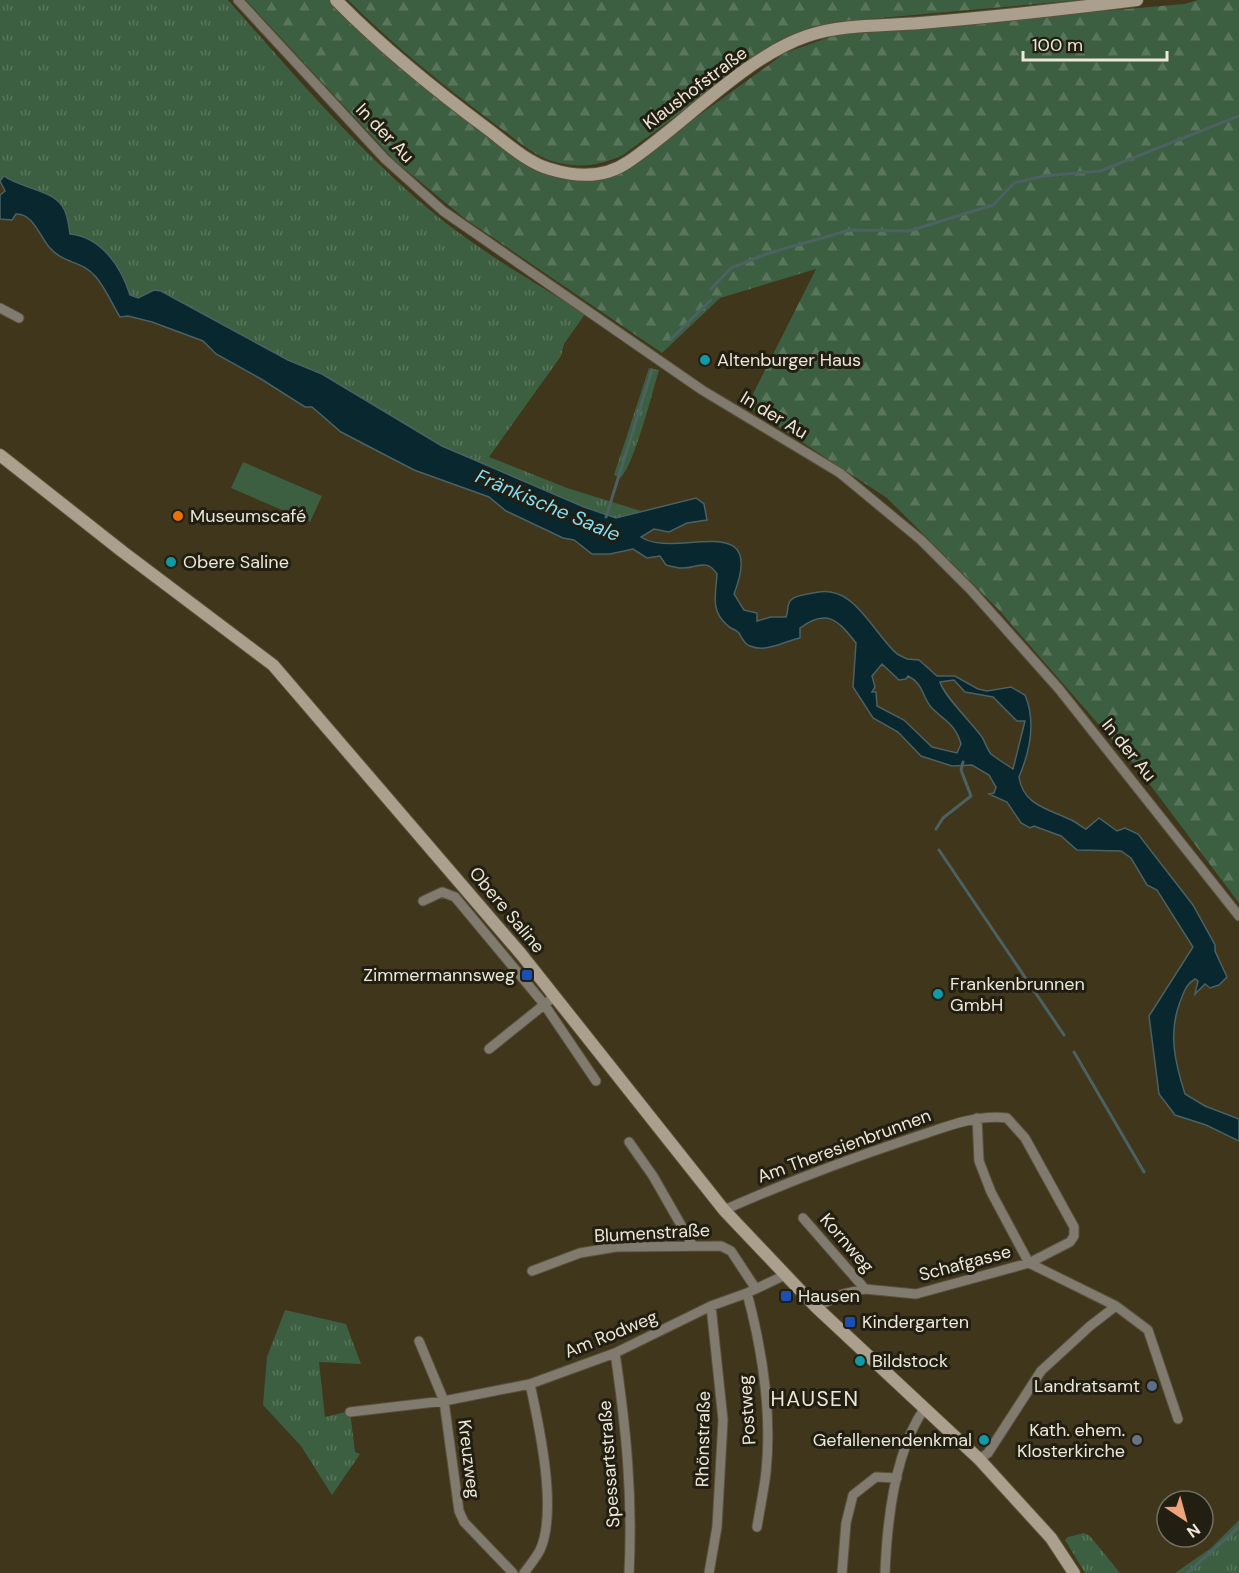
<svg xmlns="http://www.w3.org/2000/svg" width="1239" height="1573" font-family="'DM Sans',sans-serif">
	<defs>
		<pattern id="grass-tufts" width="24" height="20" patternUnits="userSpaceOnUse" patternTransform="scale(1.5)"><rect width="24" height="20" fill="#3d5f41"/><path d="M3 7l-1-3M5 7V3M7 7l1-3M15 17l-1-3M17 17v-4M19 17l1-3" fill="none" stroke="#59765c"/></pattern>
		<pattern id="forest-firs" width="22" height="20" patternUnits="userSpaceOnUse" patternTransform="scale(1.5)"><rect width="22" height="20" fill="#3d5f41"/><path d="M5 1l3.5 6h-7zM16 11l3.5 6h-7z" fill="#59765c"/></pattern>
	</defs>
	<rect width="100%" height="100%" fill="#3f361c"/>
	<!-- grass -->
	<path fill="url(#grass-tufts)" d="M0,0H228C292,72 356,148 430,210C477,250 533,281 585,314L564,344L561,356L489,457L567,488L641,511L616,518L584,507L442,446L322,374L288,360L161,291L154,290L138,298L130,295C119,257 102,251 70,234C57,177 41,204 4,176L0,181Z
		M649,368L659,370C653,390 633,469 620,478L614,475Z
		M285,1310L346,1324L361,1364L319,1362L325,1417L350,1411L355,1452L360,1454L332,1495L301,1446L263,1405L267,1357Z
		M1239,1520V1573H1175L1211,1548Z
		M1084,1533L1090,1536L1120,1573H1085L1065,1540L1068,1537Z"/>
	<!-- forest -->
	<path fill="url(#forest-firs)" d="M246,0H330L369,39L546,173L629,166L785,53L838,34L1184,4L1198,0H1239V903L1142,774L998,609L887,498L747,406L816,269L720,298L662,353L464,218L395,161Z
		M348,0H1082L834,22L778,41L623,155C599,166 578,169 552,161C532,155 512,136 495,124C444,86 393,45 348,0Z"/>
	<!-- garden -->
	<path fill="#3d5f41" d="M243,462L322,496L310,522L231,488Z"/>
	<!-- water -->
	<path fill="#08272f" stroke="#4c6161" stroke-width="1.5" fill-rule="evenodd" d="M4,176C21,189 56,189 65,211C68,218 69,227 70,234C101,237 121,266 130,295L138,298L154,290L161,291L288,360L322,374L442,446L584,507L616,518L696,498L704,504L707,520L687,523L669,532L654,529L641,537C674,560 768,507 734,594L744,610L757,613V621L771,617H786C789,611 786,605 791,600C796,595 805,595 813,593C854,582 871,631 897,654L907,659L919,660L937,676H955L978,689L987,691L1011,687L1025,695C1036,721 1030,751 1019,777C1023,805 1048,809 1069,819C1075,821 1080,826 1086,829L1099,818L1117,831L1125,828L1138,834L1193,905L1215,945V951L1227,977L1219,985L1210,988L1205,984L1195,994L1198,981L1195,979C1186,984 1184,992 1180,1002C1168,1033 1175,1063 1185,1094L1205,1106L1239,1119V1141L1206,1125L1175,1115L1159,1094L1149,1016L1193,947L1157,890L1147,885L1131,858L1121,851L1077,850L1061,836L1034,826L1030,828L1021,823L1007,802L989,794L994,793L996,787L989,775L972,765L952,766L921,756L898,732L873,718L853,687L856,643C838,620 827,608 800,628V638C785,641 766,653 750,646C744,644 742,638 739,633C736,629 730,629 727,625C710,610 716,594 717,574C706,557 697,569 681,568C676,568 671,566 666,565L660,556L647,558L633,549L610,554H592L574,540L563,538L506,511L489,497L414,470L341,432L312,407H305L261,379L216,354L203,341L152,322L128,316L120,317C112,304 106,289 96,277C83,261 64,264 50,248C40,237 33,213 16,214L12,220L0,219V195L5,191L0,181ZM882,664L899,680L906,679L908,676C923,683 922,696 931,707C944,721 955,723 961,744L957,753L932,747L904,720L877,706L876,692H872L875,687L872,676ZM954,680L965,692L993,697L1017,721H1025L1013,769C1011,768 992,755 991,754C987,749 985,742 982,737C973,724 943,695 940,682Z"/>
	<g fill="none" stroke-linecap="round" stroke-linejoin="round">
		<!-- stream -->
		<path stroke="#4c6161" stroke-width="3" d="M711,289L731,268L766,254L850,230L909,231L993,205L1014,183L1044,176L1100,171L1239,116
			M671,339L711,300
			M606,517L652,370
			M936,829L943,818L971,796L961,770L963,762
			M939,850L1064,1035
			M1074,1052L1144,1172
			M1187,1573L1239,1527"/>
		<!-- street casing -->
		<g stroke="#5b523a" stroke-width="11">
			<path id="street" d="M238,0L385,159L443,211L702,390L840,473L921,540L971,590L1059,689L1239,916
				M0,308L19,318
				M423,901L442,892L455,897L544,1004L596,1081
				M489,1049L555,996
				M629,1142L653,1176L693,1246
				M724,1210C785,1183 846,1160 909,1139C941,1129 973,1114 1007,1118L1025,1138L1074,1227V1236L1070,1242L1029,1263L991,1192L979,1161L977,1118
				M803,1218L865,1289
				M532,1271L580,1253L616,1247L721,1246L731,1251L756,1289
				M747,1293C762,1349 772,1414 766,1472C764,1490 760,1508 757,1527
				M816,1307L843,1294L865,1289L916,1294L1029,1263L1116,1306
				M419,1341L444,1401L459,1511L464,1522L513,1573
				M615,1353C626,1427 633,1498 629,1573
				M350,1412L444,1401L530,1384L615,1353L711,1306L747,1293L783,1276
				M979,1459L988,1453L1041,1371L1090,1326L1116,1306L1148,1330L1178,1419
				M524,1573C529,1566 536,1558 540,1550C558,1511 539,1425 530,1384
				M709,1573L717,1527L723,1420L711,1306
				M842,1573L846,1523L853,1495L876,1477L897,1478
				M885,1573C887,1522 895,1451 924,1409"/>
		</g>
		<!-- secondary casing -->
		<g stroke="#5b523a" stroke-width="14">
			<path id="secondary" d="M336,0C383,48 435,90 489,130C506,143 528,163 550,169C576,177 605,178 628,162C683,125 745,57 807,36C842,24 883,26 920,23C992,17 1065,9 1137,0
				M0,455L123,552L273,665L521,954L724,1210L816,1307L979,1459L1051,1538L1074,1573"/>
		</g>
		<!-- street -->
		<use href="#street" stroke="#817a6f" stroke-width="9"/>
		<!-- secondary -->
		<use href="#secondary" stroke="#aba08d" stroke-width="12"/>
	</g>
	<!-- markers -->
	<g fill="#0f9aa8" stroke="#221e12" stroke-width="2">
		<circle cx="705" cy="360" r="6"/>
		<circle cx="171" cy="562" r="6"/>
		<circle cx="938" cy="994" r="6"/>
		<circle cx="860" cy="1361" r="6"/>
		<circle cx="984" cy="1440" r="6"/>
	</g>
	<circle fill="#e8710a" stroke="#221e12" stroke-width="2" cx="178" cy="516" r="6"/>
	<g fill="#1a4fb4" stroke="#221e12" stroke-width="2">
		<rect x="521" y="969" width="12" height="12" rx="3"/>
		<rect x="780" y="1290" width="12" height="12" rx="3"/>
		<rect x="844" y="1316" width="12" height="12" rx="3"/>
	</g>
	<circle fill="#5c6f8a" stroke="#221e12" stroke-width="2" cx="1152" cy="1386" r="6"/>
	<circle fill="#6b7280" stroke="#221e12" stroke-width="2" cx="1137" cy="1440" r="6"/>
	<g text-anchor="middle" stroke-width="6" stroke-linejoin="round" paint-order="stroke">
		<!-- street labels -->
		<g font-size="18" fill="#ece7d7" stroke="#221e12">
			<text transform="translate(695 88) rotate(-37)" y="6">Klaushofstraße</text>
			<text transform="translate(385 133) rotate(46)" y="6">In der Au</text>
			<text transform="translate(774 415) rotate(31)" y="6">In der Au</text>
			<text transform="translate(1129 750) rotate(51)" y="6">In der Au</text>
			<text transform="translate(507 910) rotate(50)" y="6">Obere Saline</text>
			<text transform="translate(844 1146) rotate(-20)" y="6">Am Theresienbrunnen</text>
			<text transform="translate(652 1233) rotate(-3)" y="6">Blumenstraße</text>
			<text transform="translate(847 1243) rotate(49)" y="6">Kornweg</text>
			<text transform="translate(965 1263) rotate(-15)" y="6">Schafgasse</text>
			<text transform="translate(611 1334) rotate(-22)" y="6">Am Rodweg</text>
			<text transform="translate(747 1410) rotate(-94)" y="6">Postweg</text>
			<text transform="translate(703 1439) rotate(-89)" y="6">Rhönstraße</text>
			<text transform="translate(469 1459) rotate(83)" y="6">Kreuzweg</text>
			<text transform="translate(609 1464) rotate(-94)" y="6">Spessartstraße</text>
		</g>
		<!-- poi labels -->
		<g font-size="18" fill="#ece7d7" stroke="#221e12" text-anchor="start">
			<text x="717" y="366">Altenburger Haus</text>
			<text x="190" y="522">Museumscafé</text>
			<text x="183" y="568">Obere Saline</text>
			<text x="515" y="981" text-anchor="end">Zimmermannsweg</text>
			<text x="950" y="990">Frankenbrunnen<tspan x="950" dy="21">GmbH</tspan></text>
			<text x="798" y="1302">Hausen</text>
			<text x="862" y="1328">Kindergarten</text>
			<text x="872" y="1367">Bildstock</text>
			<text x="1140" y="1392" text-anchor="end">Landratsamt</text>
			<text x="1125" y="1436" text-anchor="end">Kath. ehem.<tspan x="1125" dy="21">Klosterkirche</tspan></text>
			<text x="972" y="1446" text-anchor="end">Gefallenendenkmal</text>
		</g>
		<!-- water labels -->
		<g font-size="20" font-style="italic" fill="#81def6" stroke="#221e12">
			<text transform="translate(548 505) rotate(23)" y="7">Fränkische Saale</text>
		</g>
		<!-- quarter labels -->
		<g font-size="21" letter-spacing="1.5" fill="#ece7d7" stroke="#221e12">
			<text x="815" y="1406">HAUSEN</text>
		</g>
	</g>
	<!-- north arrow -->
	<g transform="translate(1185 1519) rotate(144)"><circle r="28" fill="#221e12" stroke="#736e61" stroke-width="1.5"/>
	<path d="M0-4.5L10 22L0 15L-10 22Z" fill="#efa378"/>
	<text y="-9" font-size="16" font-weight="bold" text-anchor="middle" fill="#ece7d7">N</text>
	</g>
	<!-- scale -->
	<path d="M1023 51v9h144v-9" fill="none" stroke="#ece7d7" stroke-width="3"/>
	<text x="1032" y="51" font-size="18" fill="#ece7d7" stroke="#221e12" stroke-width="4.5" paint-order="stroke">100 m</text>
</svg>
